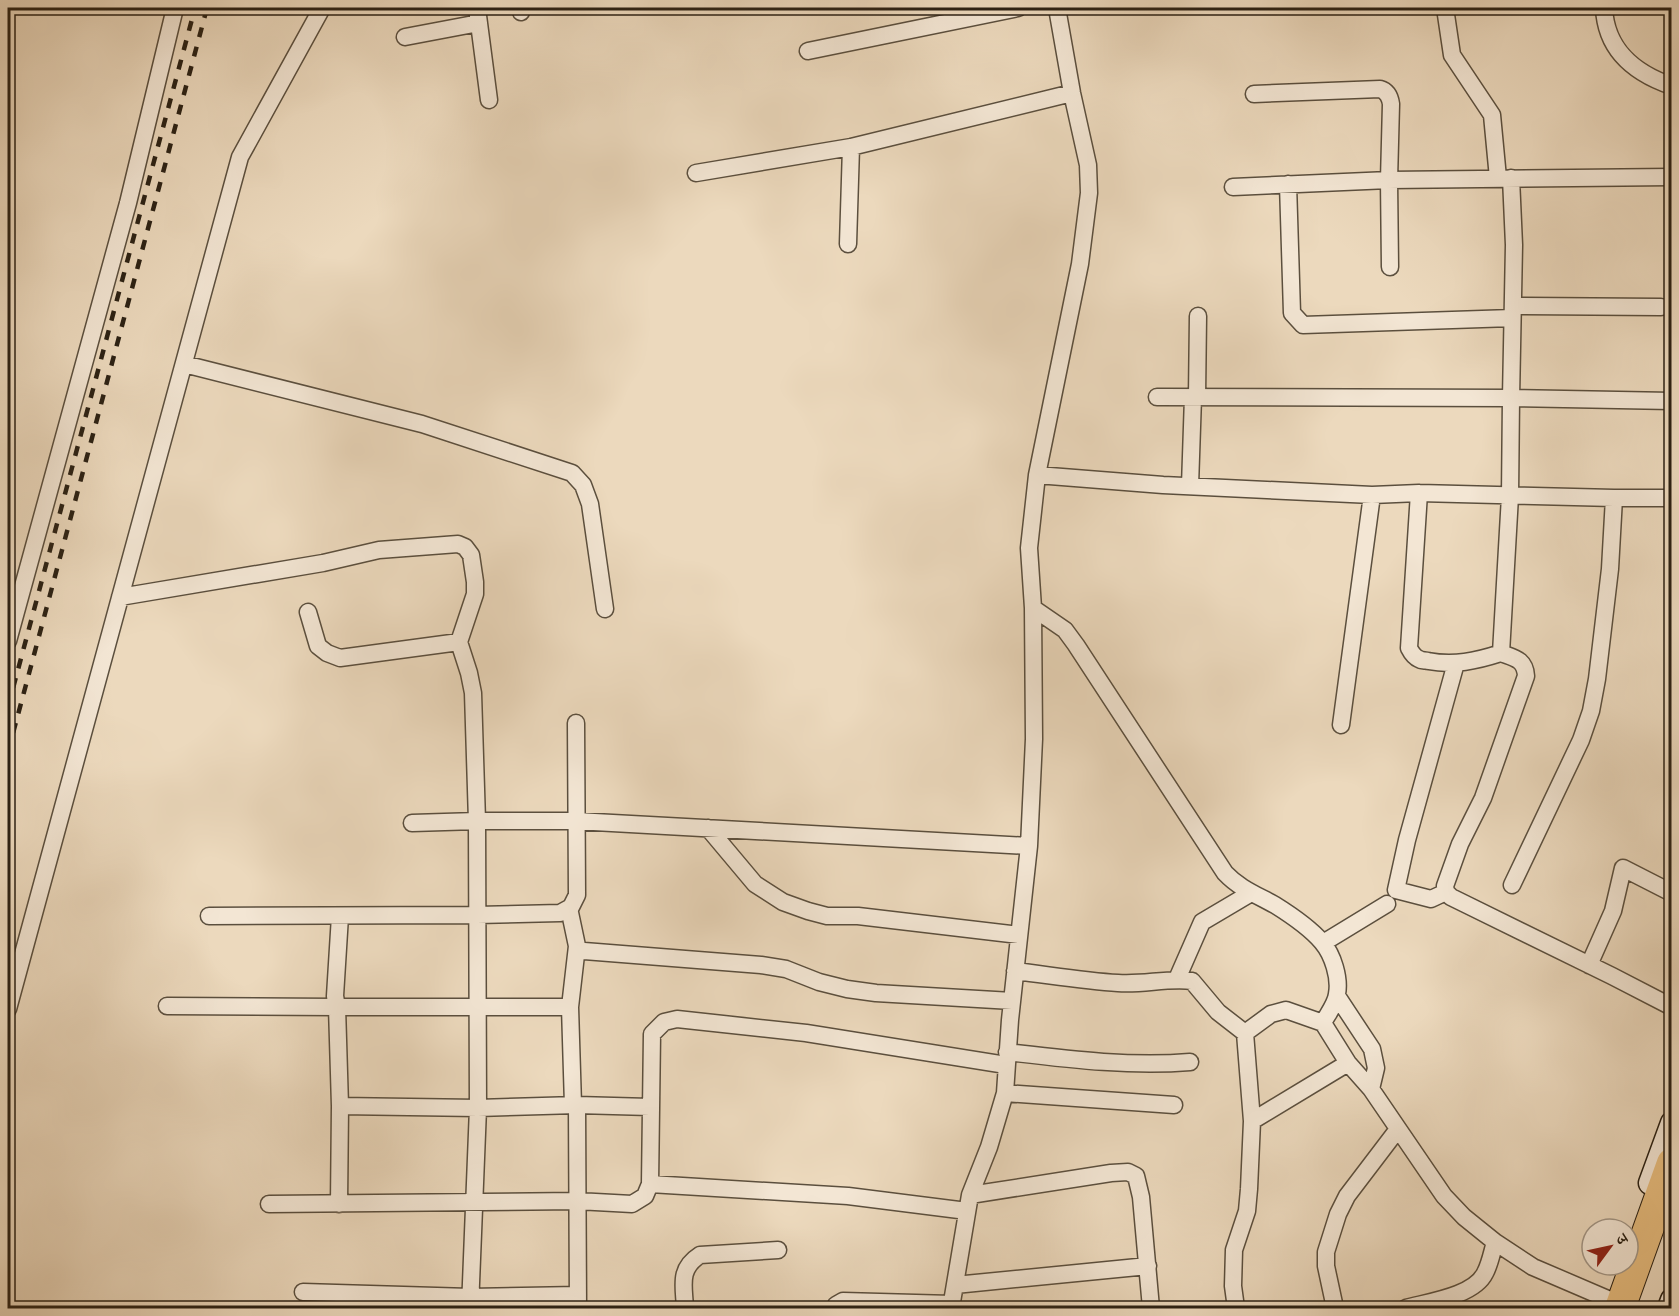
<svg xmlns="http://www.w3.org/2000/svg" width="1679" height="1316" font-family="'IM FELL Great Primer','Noto Serif Devanagari',serif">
	<rect width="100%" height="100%" fill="#ecd9bd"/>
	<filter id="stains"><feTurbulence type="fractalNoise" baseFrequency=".00333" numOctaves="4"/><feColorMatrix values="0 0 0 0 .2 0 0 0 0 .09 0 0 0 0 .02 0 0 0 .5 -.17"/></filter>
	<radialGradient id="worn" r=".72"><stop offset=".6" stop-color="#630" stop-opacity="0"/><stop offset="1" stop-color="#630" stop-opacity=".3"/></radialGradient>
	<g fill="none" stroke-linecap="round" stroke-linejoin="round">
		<!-- street casing -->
		<g stroke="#5b4f3e" stroke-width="19">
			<path id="street" d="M477,8L489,100
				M520,8L521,12
				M1445,8L1452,55L1492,115L1498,178
				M1604,8C1606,50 1634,73 1672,86
				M405,37L479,23
				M808,51L1018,8
				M1254,94L1380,89C1387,91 1390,97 1391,104L1389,180L1390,267
				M696,173L851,147L1072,93
				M1511,178L1514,245L1511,398L1672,401
				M1288,184L1292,313L1303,325L1512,318
				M1233,187L1389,180L1672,177
				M848,244L851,147
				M1513,306L1661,307
				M184,364L422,424L572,473L583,485L590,504L605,609
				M1157,397L1511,398L1510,496L1501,653C1514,658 1525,659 1526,676L1483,798L1460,844L1445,886L1446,892L1451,897L1612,976L1672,1007
				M1197,397L1198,316
				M1037,475L1163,485L1372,495L1419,493L1614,498
				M1190,486L1193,397
				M1419,493L1409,648C1411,652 1414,657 1419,659C1422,661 1425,660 1428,661C1454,666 1476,661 1501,653
				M120,597L323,563L379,550L458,544L465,547L471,555L475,582V594L459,642L469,673L473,693L477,821L478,1108L470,1308
				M1033,608L1065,630L1076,645L1225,873C1239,888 1257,895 1275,905C1291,915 1310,928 1322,942C1333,955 1340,978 1337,994C1336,1004 1327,1015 1323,1023L1348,1063L1371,1089L1444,1196L1464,1217L1495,1242L1533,1267L1610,1300
				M308,612L318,646L327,653L340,658L459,642
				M8,641L128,203L175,8
				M1341,725L1372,495
				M412,823L477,821H576L1029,846
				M708,828L755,884L783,902L808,911L827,916H858L1019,935
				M1512,885L1581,740L1591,711L1597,679L1610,569L1614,498H1672
				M1446,892L1431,899L1396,890L1407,840L1456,663
				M569,908L577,946L570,1007L573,1105
				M209,916L477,915L560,913L571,907L577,895L576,723
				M340,916L335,996L337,1007H570
				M1323,943L1387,904
				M584,951L761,965L786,969L819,982L847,989L876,993L1012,1001
				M1589,965L1613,911L1623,868L1672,893
				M1015,971C1049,975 1084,981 1118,983C1143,985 1167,978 1192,981L1218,1012L1245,1033
				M1177,979L1202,922L1251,893
				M1337,996L1372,1049L1376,1068L1371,1089
				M167,1006L337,1007L340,1106L339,1204
				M8,1009L240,157L322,8
				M1007,1052C1067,1059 1129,1067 1190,1062
				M1005,1093L1174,1105
				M577,1105L578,1308
				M340,1106L478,1108L577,1105L650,1107
				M1252,1121L1245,1033L1271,1014L1286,1010L1323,1023
				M650,1184L652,1034L664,1022L677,1019L806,1033L1006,1065
				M970,1195L1111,1173L1128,1172L1136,1176L1141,1197L1151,1308
				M269,1204L577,1201L632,1204L645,1196L650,1184L848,1196L967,1211
				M955,1285L1148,1266
				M303,1292L470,1297L578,1295
				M685,1308C684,1286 678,1269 700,1255L778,1250
				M835,1308L836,1305L843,1301L952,1304
				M951,1308L970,1195L989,1147L1005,1093L1010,1020L1029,846L1034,739L1033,608L1029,548L1037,475L1080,264L1089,193L1088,165L1072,93L1057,8
				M1236,1308L1233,1286L1234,1250L1247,1211L1249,1189L1252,1121L1348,1063
				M1335,1308L1326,1266V1252L1338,1214L1347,1196L1398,1129
				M1406,1308C1428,1302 1474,1296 1485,1273C1490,1264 1492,1252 1495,1242"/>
		</g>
		<!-- secondary casing -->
		<g stroke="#2b2114" stroke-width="25">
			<path id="secondary" d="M1650,1183L1672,1123
				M1669,1308L1672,1300"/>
		</g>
		<!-- highway casing -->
		<g stroke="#2b2114" stroke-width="32">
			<path id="highway" d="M1620,1308L1672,1163"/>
		</g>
		<!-- street -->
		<use href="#street" stroke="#f3e6d4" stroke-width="16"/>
		<!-- secondary -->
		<use href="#secondary" stroke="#f3e6d4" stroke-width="22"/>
		<!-- highway -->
		<use href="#highway" stroke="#e6bc7e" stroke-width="30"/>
		<!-- rail -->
		<path stroke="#2b2114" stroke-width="4.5" stroke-dasharray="10 10" stroke-linecap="butt" d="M8,707L195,8
			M8,752L207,8"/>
	</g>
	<!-- margin -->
	<rect width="1679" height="1316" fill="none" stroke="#ecd9bd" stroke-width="30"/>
	<rect x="9" y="9" width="1661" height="1298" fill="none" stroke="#2b2114" stroke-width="3"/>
	<rect x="15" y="15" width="1649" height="1286" fill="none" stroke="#2b2114" stroke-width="1.5"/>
	<!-- north arrow -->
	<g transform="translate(1610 1247) rotate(57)"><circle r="28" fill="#f3e6d4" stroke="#a39787" stroke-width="1.5"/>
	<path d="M0-4.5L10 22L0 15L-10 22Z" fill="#8f2418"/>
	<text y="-9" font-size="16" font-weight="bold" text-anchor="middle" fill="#2b2114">उ</text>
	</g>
	<rect width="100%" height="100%" filter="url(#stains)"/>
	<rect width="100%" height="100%" fill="url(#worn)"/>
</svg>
